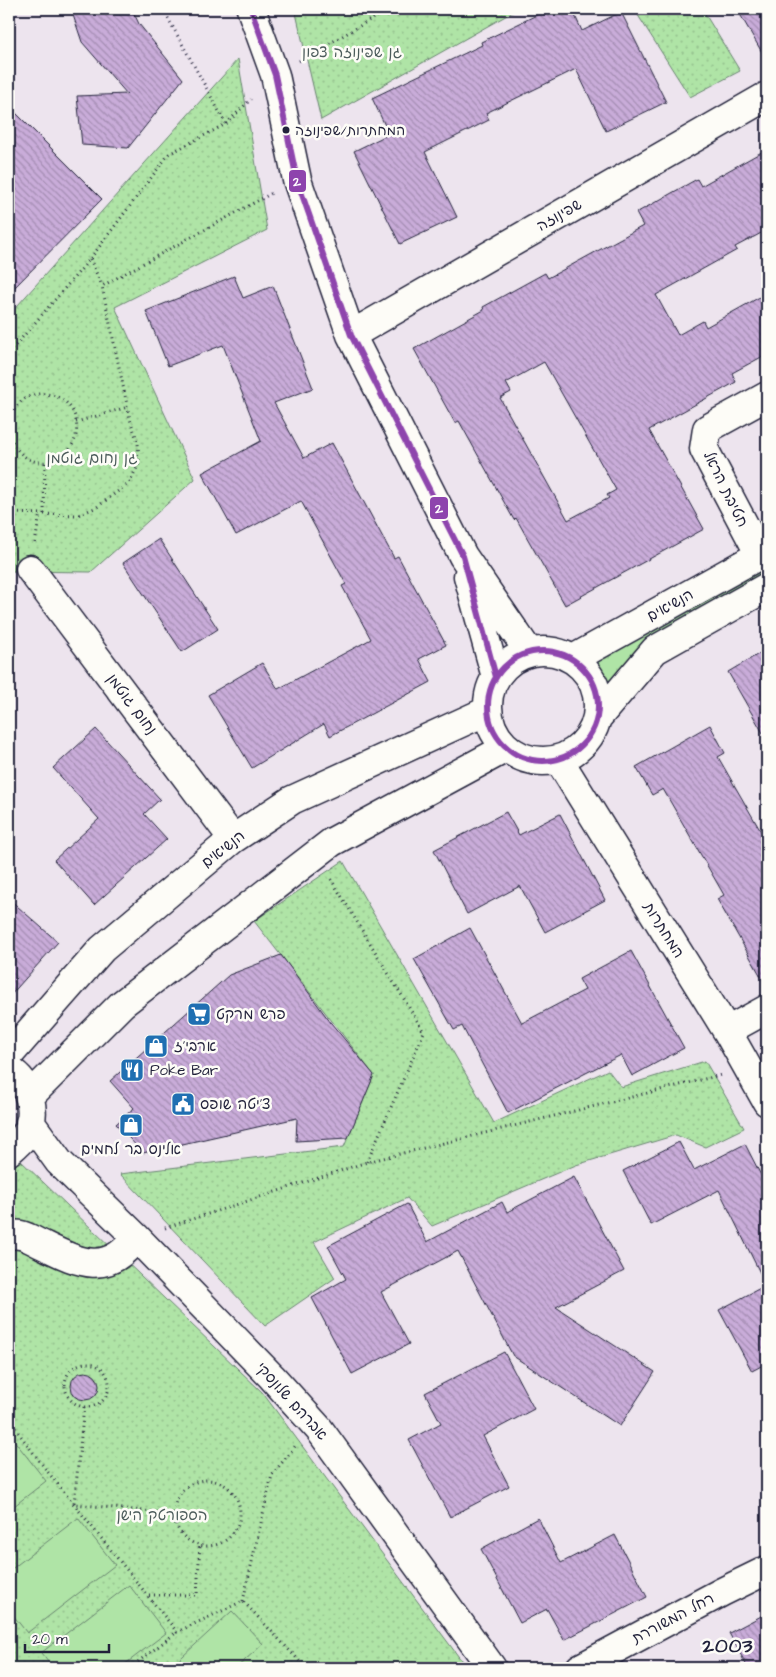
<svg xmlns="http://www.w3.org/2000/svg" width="776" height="1677" font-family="'Architects Daughter','Playpen Sans Hebrew',sans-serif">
	<defs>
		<pattern id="grass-tufts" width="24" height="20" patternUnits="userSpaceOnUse" patternTransform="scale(1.25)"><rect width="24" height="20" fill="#afe4a6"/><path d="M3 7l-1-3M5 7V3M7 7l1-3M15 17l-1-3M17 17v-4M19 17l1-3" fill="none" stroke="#96c390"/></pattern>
		<pattern id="park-dots" width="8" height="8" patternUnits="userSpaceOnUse" patternTransform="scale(1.25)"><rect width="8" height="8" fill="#afe4a6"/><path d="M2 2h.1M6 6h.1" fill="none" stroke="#96c390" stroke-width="1.8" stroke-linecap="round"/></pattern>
		<pattern id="building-back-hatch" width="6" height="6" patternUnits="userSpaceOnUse" patternTransform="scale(1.25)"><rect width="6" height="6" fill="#c9acd9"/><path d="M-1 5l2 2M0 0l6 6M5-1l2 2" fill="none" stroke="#a38cb1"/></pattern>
	</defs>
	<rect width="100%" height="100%" fill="#ede4ee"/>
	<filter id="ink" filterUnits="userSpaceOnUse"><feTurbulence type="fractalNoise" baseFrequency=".02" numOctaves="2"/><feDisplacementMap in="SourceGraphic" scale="10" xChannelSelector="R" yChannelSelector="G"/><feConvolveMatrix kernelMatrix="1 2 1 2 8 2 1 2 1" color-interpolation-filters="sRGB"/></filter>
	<g filter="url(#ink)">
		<!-- grass -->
		<path fill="url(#grass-tufts)" stroke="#688370" d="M767,560V575L610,690L589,657Z"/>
		<!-- park -->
		<path fill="url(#park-dots)" stroke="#688370" d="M295,9H518L321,120Z
			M634,9H702L740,71L690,97Z
			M238,59L267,230L115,307L195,479L91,572L9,571V315Z
			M343,861L494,1123L608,1070L621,1087L705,1061L744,1128L705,1147L676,1135L576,1165L432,1226L407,1198L314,1242L335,1278L265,1326L120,1174L344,1147L374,1075L254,921Z
			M20,1160L262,1392L467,1668H13L9,1663V1173Z"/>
		<!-- pitch -->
		<path fill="#afe4a6" stroke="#688370" d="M9,1434L46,1481L9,1510Z
			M78,1518L115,1565L27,1633L9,1610V1571Z
			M129,1585L166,1633L120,1668H53L41,1653Z
			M232,1611L263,1644L236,1668H172L171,1667Z"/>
		<!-- building -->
		<path fill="url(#building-back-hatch)" stroke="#22223b" fill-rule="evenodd" d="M71,9H132L139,24L183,79L128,148L82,145L77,96L127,94L82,42Z
			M549,9H572L582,31L621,12L666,102L606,131L576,69L486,113L489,120L425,152L457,217L400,244L354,151L389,134L372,98L482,45L481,42Z
			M737,9H767V61Z
			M9,106L102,199L9,293Z
			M767,149V230L735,247L737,250L656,295L678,335L703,321L706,327L767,293V354L732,373L736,382L649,430L704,529L565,605L516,518L514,520L459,421L455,423L414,349L484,310L483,307L545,273L548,278L643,226L636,213L697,179L701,186ZM544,362L616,490L607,495L609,498L568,520L500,398L511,392L506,383Z
			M234,276L243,298L273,286L313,388L274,403L304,458L332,443L394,558L398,556L446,645L419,659L431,682L330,736L324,724L252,768L208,695L262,663L278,689L371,639L342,586L346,584L301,501L236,535L202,473L261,441L223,345L168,366L146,311Z
			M159,539L218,629L182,652L123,563Z
			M767,649V740L728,672Z
			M710,725L725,753L718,757L767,842V987L717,899L724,895L663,789L652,795L636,767Z
			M96,729L160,799L144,814L167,839L94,905L54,860L99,819L53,768Z
			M506,812L519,835L560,814L605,900L545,932L520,886L467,914L434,850Z
			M9,899L58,942L9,997Z
			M470,928L522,1023L585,990L579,979L631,951L684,1048L632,1076L621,1055L508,1113L462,1026L454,1030L414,959Z
			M281,955L331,1023L374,1075L348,1138L296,1141L297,1118L143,1153L116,1124L134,1108L110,1081L229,975Z
			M679,1142L694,1170L745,1144L767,1187V1363L752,1371L719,1310L766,1285L719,1190L651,1225L623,1171Z
			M574,1177L624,1271L556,1307L655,1372L620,1426L513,1356L458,1251L381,1292L409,1344L352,1374L312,1298L346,1279L328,1246L407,1204L427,1242L502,1202L507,1212Z
			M504,1352L534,1409L483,1436L509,1486L450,1517L409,1440L441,1423L425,1393Z
			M71 1386a14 14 0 1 1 28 0a14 14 0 1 1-28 0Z
			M538,1518L561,1563L615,1535L647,1597L564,1640L547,1609L520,1623L481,1549Z
			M767,1613V1668H748L729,1633Z"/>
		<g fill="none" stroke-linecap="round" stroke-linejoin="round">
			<!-- minor casing -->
			<g stroke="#22223b" stroke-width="31">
				<path id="minor" d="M251,9L275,75L297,180L351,335L463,556L529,652
					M351,335L767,96
					M760,555L704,449L707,429L767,396
					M30,569L233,839
					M468,576L496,677
					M488 706a55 55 0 1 1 110 0a55 55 0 1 1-110 0Z
					M573,659L767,551
					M598,717L655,650L767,587
					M559,760L727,1031L767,1102
					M727,1031L767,1009
					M9,1055L102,949L233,839L292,800L487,711
					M9,1070C30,1082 38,1113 26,1134C21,1141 15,1146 9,1151
					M30,1096L122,1004L332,842L506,748
					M30,1122L59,1162L136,1237L272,1377L319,1429L492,1668
					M9,1235C24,1233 28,1238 41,1244C78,1262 107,1278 136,1237
					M580,1668L722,1592L767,1570"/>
			</g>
			<!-- path -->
			<path stroke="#22223b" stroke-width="3" stroke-dasharray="1 4" stroke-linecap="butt" d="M163,9L226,124
				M299,61L389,9
				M90,259L102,286
				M9,353L90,259L169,154L226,124L251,99
				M76,422L128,407
				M9,424C17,377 84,388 76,435C74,445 67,454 58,459C35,469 14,455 9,432
				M9,513L78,515L97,507L129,483L139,464L138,443L130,419L102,286L272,193
				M44,514L45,462
				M35,543L40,514
				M331,879L424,1032L367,1162
				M165,1228L367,1162L721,1075
				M65 1385a22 22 0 1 1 44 0a22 22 0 1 1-44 0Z
				M84,1407L74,1504L174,1514
				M9,1420L47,1471L177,1632L243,1601L306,1668
				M174 1513a33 33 0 1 1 66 0a33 33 0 1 1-66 0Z
				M149,1595H197L200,1545
				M243,1601L272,1475L296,1445
				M9,1663L13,1668
				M130,1668L177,1632"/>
			<!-- minor -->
			<use href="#minor" stroke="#fdfcf7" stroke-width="28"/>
			<!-- bus-1 casing -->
			<g stroke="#fdfcf7" stroke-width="10">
				<path id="bus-1" d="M251,9L275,75L297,180L351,335L463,556L496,677
					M488 706a55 55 0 1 1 110 0a55 55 0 1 1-110 0Z"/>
			</g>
			<!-- bus-1 -->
			<use href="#bus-1" stroke="#8e44ad" stroke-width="6"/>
		</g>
	</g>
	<!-- icons -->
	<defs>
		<g id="supermarket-square" transform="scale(1.25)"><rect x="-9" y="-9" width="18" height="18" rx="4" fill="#1f6fb2" stroke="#fdfcf7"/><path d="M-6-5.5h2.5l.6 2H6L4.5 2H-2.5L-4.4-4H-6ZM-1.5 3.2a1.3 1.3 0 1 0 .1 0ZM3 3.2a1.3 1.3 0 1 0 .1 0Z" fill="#fff"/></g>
		<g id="shop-square" transform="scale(1.25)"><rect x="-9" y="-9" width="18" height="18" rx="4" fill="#1f6fb2" stroke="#fdfcf7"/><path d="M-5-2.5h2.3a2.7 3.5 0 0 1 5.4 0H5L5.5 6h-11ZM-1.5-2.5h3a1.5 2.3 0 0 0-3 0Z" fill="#fff"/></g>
		<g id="restaurant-square" transform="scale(1.25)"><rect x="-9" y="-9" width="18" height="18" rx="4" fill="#1f6fb2" stroke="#fdfcf7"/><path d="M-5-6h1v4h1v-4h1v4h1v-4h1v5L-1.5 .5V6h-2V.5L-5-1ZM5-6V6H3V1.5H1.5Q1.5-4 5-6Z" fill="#fff"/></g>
		<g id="civic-square" transform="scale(1.25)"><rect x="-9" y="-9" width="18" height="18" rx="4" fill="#1f6fb2" stroke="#fdfcf7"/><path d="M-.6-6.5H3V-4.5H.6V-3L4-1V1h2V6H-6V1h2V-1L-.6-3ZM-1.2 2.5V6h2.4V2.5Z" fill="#fff"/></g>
	</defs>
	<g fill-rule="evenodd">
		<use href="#supermarket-square" x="199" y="1014"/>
		<use href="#shop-square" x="156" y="1046"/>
		<use href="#restaurant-square" x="132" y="1070"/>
		<use href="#civic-square" x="183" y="1104"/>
		<use href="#shop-square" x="131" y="1125"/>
	</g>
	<!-- markers -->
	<circle fill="#22223b" stroke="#fdfcf7" stroke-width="2" cx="286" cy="130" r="4.5"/>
	<g text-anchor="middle" stroke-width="5" stroke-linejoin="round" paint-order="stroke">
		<!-- bus labels -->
		<g font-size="14" fill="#22223b" stroke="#fdfcf7" text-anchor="start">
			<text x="295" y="135">המחתרות/שפינוזה</text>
		</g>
		<!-- park labels -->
		<g font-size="15" fill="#4c5c5b" stroke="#fdfcf7">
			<text x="352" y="57">גן שפינוזה צפון</text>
			<text x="92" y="463">גן נחום גוטמן</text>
			<text x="162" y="1520">הספורטק הישן</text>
		</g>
		<!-- street labels -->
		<g font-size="15" fill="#22223b" stroke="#fdfcf7">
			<text transform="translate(559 215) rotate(-30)" y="5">שפינוזה</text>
			<text transform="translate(726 489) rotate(64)" y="5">חטיבת הראל</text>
			<text transform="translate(670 605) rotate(-29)" y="5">הנשיאים</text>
			<text transform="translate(132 704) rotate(53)" y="5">נחום גוטמן</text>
			<text transform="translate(223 849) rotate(-38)" y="5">הנשיאים</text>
			<text transform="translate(664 930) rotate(58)" y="5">המחתרות</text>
			<text transform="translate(292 1401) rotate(48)" y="5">אברהם שלונסקי</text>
			<text transform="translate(673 1618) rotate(-28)" y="5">רחל המשוררת</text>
		</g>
		<!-- poi labels -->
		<g font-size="15" fill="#22223b" stroke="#fdfcf7" text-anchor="start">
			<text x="216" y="1019">פרש מרקט</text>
			<text x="174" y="1051">ארבי'ז</text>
			<text x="150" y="1075">Poke Bar</text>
			<text x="200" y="1109">צ'יטה שופס</text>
			<text x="131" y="1154" text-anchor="middle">אלינס בר לחמים</text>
		</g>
		<!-- district labels -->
		<g font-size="20" font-weight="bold" letter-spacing="1" fill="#22223b" stroke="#fdfcf7">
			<text x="728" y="1652">2003</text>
		</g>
	</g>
	<g stroke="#fdfcf7" stroke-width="2">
		<rect x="288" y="169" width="19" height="24" rx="5" fill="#8e44ad"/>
		<rect x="429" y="496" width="20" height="24" rx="5" fill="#8e44ad"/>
	</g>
	<g font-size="14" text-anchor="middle" font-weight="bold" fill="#fff">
		<text x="297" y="186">2</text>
		<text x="439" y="513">2</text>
	</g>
	<!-- margin -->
	<rect width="776" height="1677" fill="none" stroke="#fdfcf7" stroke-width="30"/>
	<rect x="15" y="15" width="746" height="1647" fill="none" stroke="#22223b" stroke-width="2" filter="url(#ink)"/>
	<!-- scale -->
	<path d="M25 1644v8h84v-8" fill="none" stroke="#22223b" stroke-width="2.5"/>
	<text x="32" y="1644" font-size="15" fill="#22223b" stroke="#fdfcf7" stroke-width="4" paint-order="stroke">20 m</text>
</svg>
